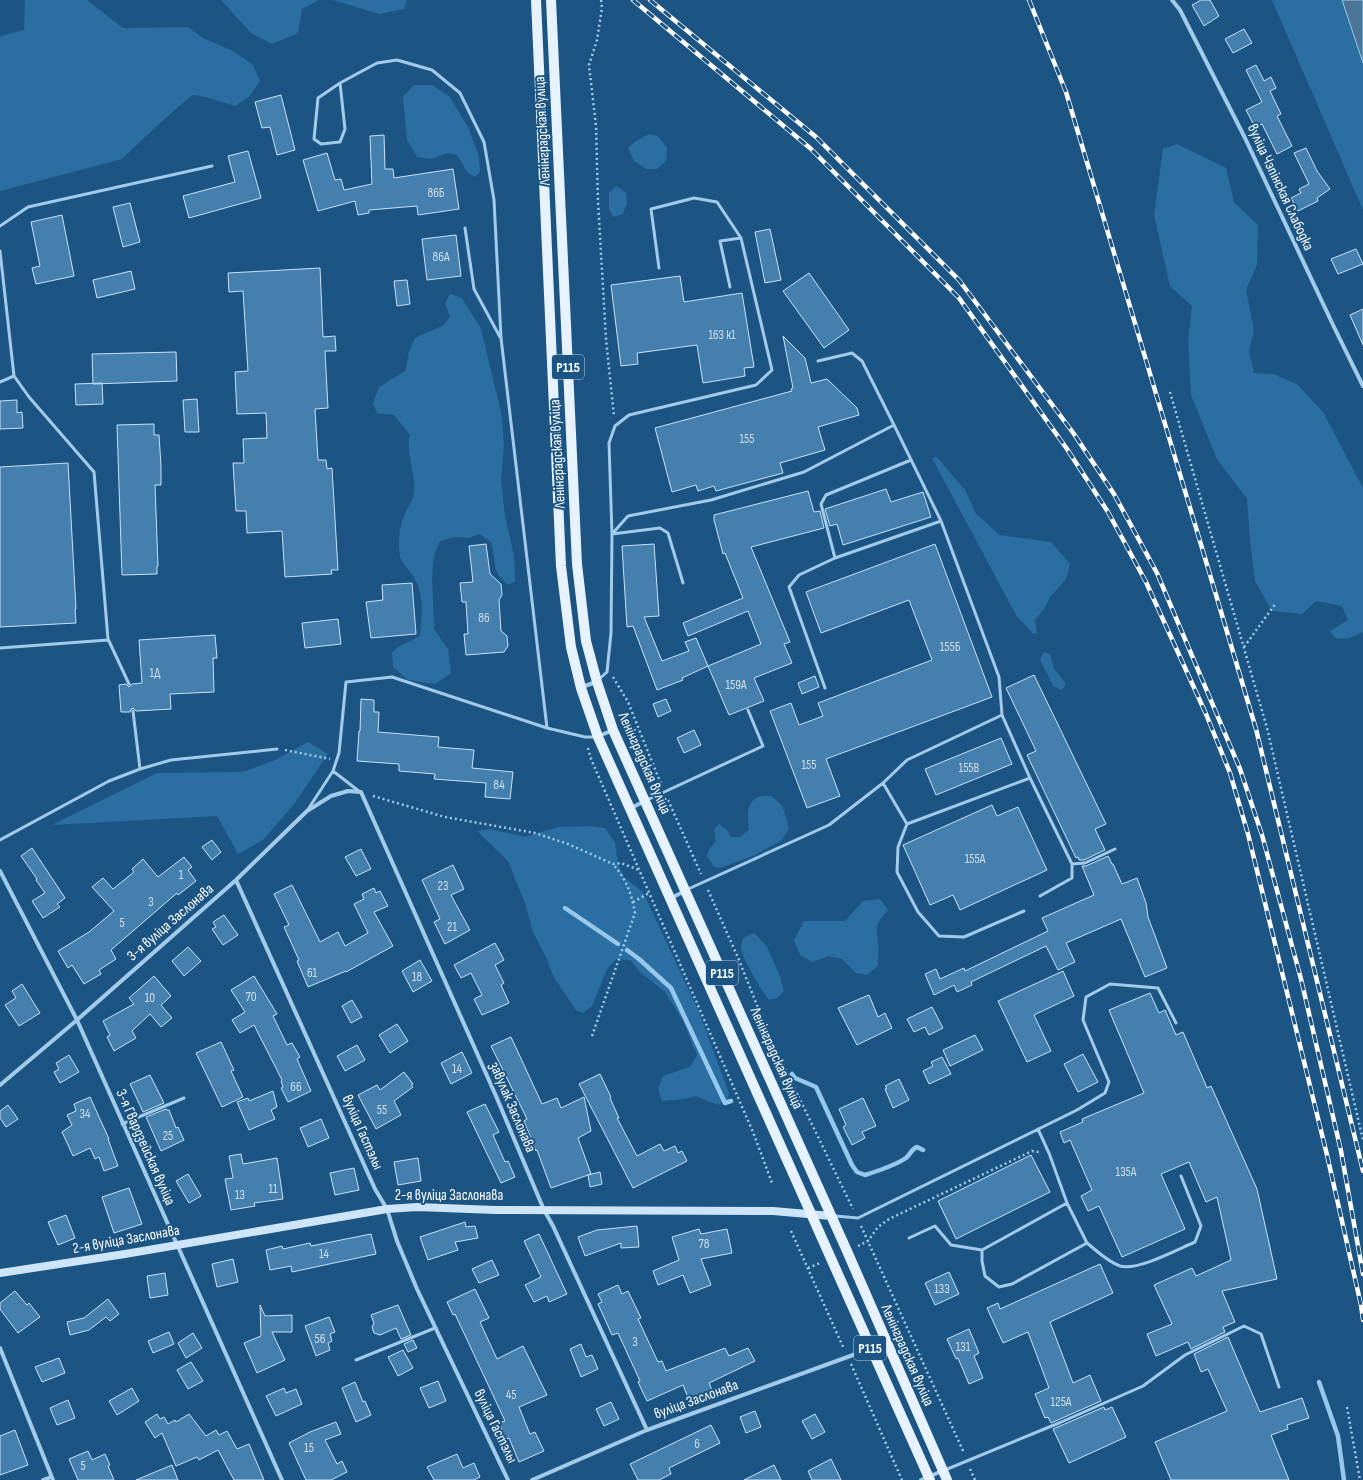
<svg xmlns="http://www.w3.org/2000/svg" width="1363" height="1480" font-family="'Sofia Sans Condensed',sans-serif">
	<rect width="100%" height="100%" fill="#1c5584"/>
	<!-- green -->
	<path fill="#2b6ea1" d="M25,0H87L123,28L188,27L203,38L231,50L252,64L260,81L249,97L235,106L206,97L192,95L159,124L122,159L0,191V36L24,30Z
		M221,0H319L302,9L298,33L272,44L251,33Z
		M333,0H407L404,9L379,14Z
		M1272,0H1342L1363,63V210Z
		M414,85H432L449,96L468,127L479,157L480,172L475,177L467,172L457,155L448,153L431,159L417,157L407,140L403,97Z
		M649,134L658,136L667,148L666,161L657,169H646L634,161L628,148L636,141Z
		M1177,144L1226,168L1234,202L1258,225L1257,265L1246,290L1254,330L1249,351L1254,373L1273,374L1297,384L1323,412L1363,488V632L1347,639L1335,638L1330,631L1348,620L1342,606L1316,601L1302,614L1272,611L1255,581L1250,539L1247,499L1217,459L1191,395L1188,342L1192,306L1170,286L1154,215L1163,149Z
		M616,186L626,193L627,203L623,214L613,217L609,209V193Z
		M450,294L462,298L481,329L502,416L504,447L501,479L505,516L514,556L515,581L509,585C490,572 497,561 491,542L479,534L469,538L455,537L440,541L434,555L432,577L434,629L448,649L451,673L435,684L408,680L393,667L392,653C400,643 409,643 420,636C422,616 425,594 413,576C410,570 401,563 400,556C397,538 400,525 407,509C410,504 414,498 414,492C416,473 405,453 410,435L394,415L377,413L373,403L379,387L405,371L409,352L415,338L444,325L450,317L445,303Z
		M937,457L965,490L976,514L1000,535L1051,542L1070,564L1066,579L1050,597L1044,609L1035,620L1037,634L1032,633L1016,615L932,458Z
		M1044,652L1050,654L1054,669L1066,684L1062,690L1053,686L1040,659Z
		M308,742L328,754L294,804L263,840L238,854L217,816L52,825L157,773L243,772L275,760Z
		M771,796L782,805L789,828L782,840L755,855L720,868L714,867L707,856L709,850L716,841L714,829L719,824L727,830L731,837H740L749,830C748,819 745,803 758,797C761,796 767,796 771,796Z
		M589,826L605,828L615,843L618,864L624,877L643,892L699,1012L729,1093L728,1099L718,1105L695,1096L684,1099L662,1101L658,1089L663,1076L690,1067L697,1055L683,1021L665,992L640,972L630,960L616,959L607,969L592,1006L583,1013L576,1010L554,978L547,959L533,932L525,903L508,861L477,831L490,829L525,837L558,827Z
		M880,899L888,910C875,925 876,925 878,943C879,950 878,959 878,966L867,975L856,973L842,959L829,956L812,962L800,955L794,940L804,921H845L863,901Z
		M754,933L766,945L780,976L784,991L777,998L769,1000C761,990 742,959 741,947C741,944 743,940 743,938Z"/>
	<!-- water -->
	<path fill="#4c7597" stroke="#95c8ec" d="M1342,0H1363V63Z"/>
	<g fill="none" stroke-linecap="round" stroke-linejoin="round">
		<!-- stream -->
		<path stroke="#95c8ec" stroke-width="4.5" d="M565,908L618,944
			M627,950L639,959L671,988L725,1103L731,1101
			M792,1074L795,1078L816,1087L852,1165L857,1172L865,1175C878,1171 894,1166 906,1158C911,1154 911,1149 917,1147L923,1150
			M1319,1382L1338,1436L1344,1480"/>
	</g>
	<!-- building -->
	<path fill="#447fad" stroke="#c7e3f8" d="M1201,0H1210L1219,16L1204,26L1192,5Z
		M1244,29L1252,43L1233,53L1225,39Z
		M1256,65L1264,81L1271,77L1276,88L1270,91L1281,114L1277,116L1292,146L1277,154L1262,124L1255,127L1246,110L1262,102L1246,70Z
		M281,95L295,150L277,155L270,127L262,128L255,102Z
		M384,135L385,169H393L394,178L453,169L459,209L418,215L417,206L369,210V213L358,215L355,201L318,211L303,160L327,153L335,180L341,179L344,190L372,184L370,136Z
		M1306,148L1317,171L1330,189L1317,198L1318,201L1298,211L1291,198L1301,193L1299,189L1309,184L1294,153Z
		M248,151L261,198L189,218L183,196L235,182L228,156Z
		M130,203L140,242L123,247L113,207Z
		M62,215L74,276L36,284L32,268L40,266L31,222Z
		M770,229L781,280L765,283L755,232Z
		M456,235L461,276L427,280L422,239Z
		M1356,249L1363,264L1338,274L1331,259Z
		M320,268L323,337L335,336L336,351H325L328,408L315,409L318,460H326L327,469L332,468L338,570H331L332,574L285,577L282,531L247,533L246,511H236L233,463H244L243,439L267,438L266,413L237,414L235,372L248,371L243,291L229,292L228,273Z
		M131,271L135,289L97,298L93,280Z
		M809,273L849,330L824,348L783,291Z
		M680,276L684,302L742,293L754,367L744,368L745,376L703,383L697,345L637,353L638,364L621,366L611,285Z
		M407,280L410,304L397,306L394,281Z
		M1363,309V345L1350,315Z
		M783,336L805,358L811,383L827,379L857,408L859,415L818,427L825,450L780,463L783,473L716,491L714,486L698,491L696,485L672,492L655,428L792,391L791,389L793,388Z
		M176,352L177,381L93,384L92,354Z
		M102,383L103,404L76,405L75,384Z
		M197,399L199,432H185L183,400Z
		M17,400V413L22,412L23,428L0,429V401Z
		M154,424V435H159L161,466V485H155L158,566H157V574L122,575L117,425Z
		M68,463L76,609H75L76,623L0,627V467Z
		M886,489L891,502L923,492L931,517L843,545L837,524L830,526L825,509Z
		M808,491L814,512L820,511L824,528L751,547L790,642L784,644L792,663L754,678L764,701L729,715L708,666L761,644L748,611L688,636L683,623L743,598L725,553L723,554L714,520V515Z
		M486,544L490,574L501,584L502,595L499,600L501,631L507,636L508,646L504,652L466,655L464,634H468L466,602H462L460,583L473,582L469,546Z
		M654,544L659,616L644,617L662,661L689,651L685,642L696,638L708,666L682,678L683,680L657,690L633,626L627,627L622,546Z
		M935,544L992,697L826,759L840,796L807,808L770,711L791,703L799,725L823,716L818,703L932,660L909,600L821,633L806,592Z
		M412,583L416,634L371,638L366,602L383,600L382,585Z
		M338,619L341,644L305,648L302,623Z
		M215,635L217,658H213L214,692L170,694L171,709L136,711L133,708L131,709L130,712H121L119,685L126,684L129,687L132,684L142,683L139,640Z
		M1034,675L1106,824L1095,829L1105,850L1084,860H1079L1078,857L1076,858L1027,755L1036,751L1006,688Z
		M815,676L819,687L802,694L798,683Z
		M361,699L374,700V712H379L378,732L439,737L438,747L474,750L472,768L513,772L510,799L485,797L486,783L434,779L435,774L399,771V764L357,761L359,731H360Z
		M666,699L671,711L658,717L653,704Z
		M694,730L701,745L684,753L677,738Z
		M1001,738L1012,764L936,795L925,769Z
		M992,805L997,816L1018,807L1047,870L960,910L953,895L930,905L903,845Z
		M212,840L221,852L212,860L202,847Z
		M32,848L65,898L57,904L60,907L43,918L32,901L45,893L36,880L37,879L21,856Z
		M361,849L371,869L356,876L345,857Z
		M1108,856L1112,864H1113L1122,884L1137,878L1146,903L1148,917L1167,968L1145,977L1121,919L1066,943L1075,962L1058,970L1046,946L971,982L972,985L957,992L954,985L934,995L925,974L936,969L940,979L964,968L965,971L1048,931L1042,918L1094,895L1082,866H1086Z
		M184,857L192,867L188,870L196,881L178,895L177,893L111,950L116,959L99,970L101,974L84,984L72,965L68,968L58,951L89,932L114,911L92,887L103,878L113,889L134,872L132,869L143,859L158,877Z
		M453,865L464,889L451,895L470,930L445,944L434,922L440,919L422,880Z
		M292,885L320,942L338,932L345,946L368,933L354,904L364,899L362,894L374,888L376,893L380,891L388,906L374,912L393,946L346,972V971L308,987L297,961L299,960L284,927L289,925L274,894Z
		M224,915L238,935L223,945L212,929L216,927L213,922Z
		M495,943L504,960L495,965L504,983L501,985L509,1003L482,1015L474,999L482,995L471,973L461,978L454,965Z
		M188,947L201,961L184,976L172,961Z
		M420,960L432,981L413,992L402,971Z
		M1063,971L1074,996L1034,1015L1051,1051L1027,1062L998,1001Z
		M154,976L171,996L161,1005L172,1018L161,1027L150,1014L132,1031L136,1038L114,1051L107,1037L110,1035L103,1021L134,1004L129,998Z
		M254,976L277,1014L273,1016L287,1045L292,1043L300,1057L297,1059L311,1091L288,1102L281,1088L283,1087L281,1081L282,1080L254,1025L240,1033L232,1020L245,1012L231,990Z
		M22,984L40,1013L19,1026L5,1005L16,998L12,991Z
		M1150,993L1159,1013L1165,1010L1176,1035L1183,1032L1207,1088L1211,1086L1257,1189L1277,1279L1222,1291L1235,1322L1223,1327L1225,1332L1191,1349L1188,1342L1156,1356L1147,1334L1172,1324L1154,1285L1192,1268L1196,1276L1231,1260L1217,1197L1206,1202L1189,1162L1161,1174L1185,1229L1122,1257L1099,1206L1088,1211L1081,1196L1092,1190L1070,1140L1064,1143L1060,1132L1083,1122L1082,1119L1144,1093L1109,1010Z
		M869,995L878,1017L885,1013L892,1028L857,1045L838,1008Z
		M352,1000L362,1017L351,1023L342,1006Z
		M932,1007L943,1028L929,1035L925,1027L914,1032L907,1019Z
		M397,1024L408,1041L390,1053L379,1035Z
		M975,1035L983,1050L950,1066L943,1050Z
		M511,1037L542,1104L557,1098L561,1108L584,1097L591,1131L578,1138L591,1174L551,1188L537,1150L536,1151L524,1121L527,1119L491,1046Z
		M221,1042L234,1070L231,1071L243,1097L222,1107L196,1053Z
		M357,1045L365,1060L345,1071L337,1056Z
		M462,1052L472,1073L451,1084L441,1063Z
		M1083,1054L1098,1082L1078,1092L1064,1064Z
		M69,1055L79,1072L60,1083L54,1072L59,1069L56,1063Z
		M942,1057L951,1074L929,1084L923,1071L933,1066L931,1062Z
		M404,1072L413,1084L411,1085L413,1087L394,1101L401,1115L376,1129L358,1095L377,1085L380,1090Z
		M600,1074L611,1097L610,1098L619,1118H617L637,1156L660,1144L664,1151L675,1146L678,1153L682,1151L687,1161L633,1188L579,1084Z
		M150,1075L164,1103L143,1112L130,1084Z
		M899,1079L909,1100L893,1108L885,1089L887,1088L885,1086Z
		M273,1091L277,1107L271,1110L275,1119L249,1130L237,1102L248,1098L249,1101Z
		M90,1097L109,1139H108L118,1166L104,1171L99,1157L95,1159L90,1148L73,1156L62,1132L72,1125L67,1115L76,1111L74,1104Z
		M863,1098L876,1126L862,1132L865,1138L852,1145L843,1127L846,1125L839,1109Z
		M485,1104L499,1132L493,1135L505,1162L508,1161L515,1177L501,1183L467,1112Z
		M8,1105L18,1119L6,1127L0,1118V1111Z
		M166,1109L167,1110H169L176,1128L178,1127L184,1140L161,1151L146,1117Z
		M321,1119L329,1138L308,1147L300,1128Z
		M241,1154L243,1164L277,1158L283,1199L254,1203L255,1206L231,1210L225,1179L233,1178L229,1156Z
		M1031,1155L1050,1192L956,1239L938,1201Z
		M418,1158L421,1181L398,1185L394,1162Z
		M354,1168L359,1190L335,1195L330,1173Z
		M600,1172L602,1184L590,1187L588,1175Z
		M188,1174L201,1196L189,1203L176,1181Z
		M129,1188L142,1224L114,1233L102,1197Z
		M66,1215L75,1238L58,1245L48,1222Z
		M465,1222L466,1227L475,1226L478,1238L455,1242L458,1250L428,1260L420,1237Z
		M637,1226L639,1247L621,1248V1243L585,1256L578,1237L597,1230Z
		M699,1229L701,1234L727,1229L732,1253L701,1259L711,1285L690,1293L683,1275L658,1285L653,1271L679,1260L672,1237Z
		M371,1234L376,1254L292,1272L291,1266L270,1270L266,1250L282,1246L283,1249L310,1243L311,1246Z
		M539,1234L567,1294L549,1302L547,1296L534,1302L525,1285L541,1277L524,1241Z
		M233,1259L238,1282L217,1287L212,1264Z
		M492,1260L499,1275L479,1283L472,1269Z
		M1100,1264L1113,1293L1050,1322L1073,1383L1090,1375L1101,1401L1051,1423L1048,1417L1045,1418L1035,1394L1049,1388L1028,1332L1003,1343L987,1308L998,1303L1000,1309Z
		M949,1272L959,1294L935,1305L925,1283Z
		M165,1273L168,1295L150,1298L147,1276Z
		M618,1285L622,1294L628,1291L641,1318L638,1319L658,1362L662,1361L666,1371L725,1348L729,1356L748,1348L755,1361L709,1383L712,1390L689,1400L683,1385L647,1401L638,1382L640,1381L618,1333L612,1335L598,1304L602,1302L598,1294Z
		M475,1289L489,1318L480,1322L497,1359L523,1346L547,1395L519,1407L530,1434L535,1432L544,1451L519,1462L509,1438L506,1439L499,1423L505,1421L455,1314L453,1315L447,1302Z
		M15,1291L27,1305L29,1303L40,1317L18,1333L0,1309V1303Z
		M108,1299L119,1314L110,1321L106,1317L89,1330L70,1335L67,1322L84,1318Z
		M260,1305L265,1316L292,1315V1332H272L285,1360L257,1373L244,1343L261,1336Z
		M398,1305L411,1335L401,1339L396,1328L380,1335L374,1333L372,1327L374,1323L371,1315Z
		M329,1317L335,1332L330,1334L332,1341L328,1343L330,1350L316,1356L305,1326Z
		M969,1329L979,1353L974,1356L983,1378L969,1384L958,1358L956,1359L947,1339Z
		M169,1332L174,1344L153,1353L148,1341Z
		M193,1333L202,1348L186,1358L178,1343Z
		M1228,1337L1260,1412L1302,1398L1309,1418L1287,1425L1288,1429L1271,1435L1289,1480H1171L1155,1442L1227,1411L1208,1369L1201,1372L1194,1354Z
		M413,1340L417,1348L408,1352L404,1344Z
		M581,1344L586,1357L592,1355L598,1369L581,1377L570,1349Z
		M403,1350L413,1368L398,1376L388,1357Z
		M59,1358L65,1373L42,1382L35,1367Z
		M191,1362L203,1381L188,1389L177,1370Z
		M438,1381L446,1401L429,1408L420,1388Z
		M355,1382L363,1402L365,1401L371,1415L356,1422L342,1388Z
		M132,1388L139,1401L117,1415L109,1401Z
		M284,1388L286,1393L296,1389L302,1404L276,1416L266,1396Z
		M68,1400L75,1418L57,1425L50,1408Z
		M611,1402L619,1419L604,1426L596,1409Z
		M1104,1407L1105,1410L1112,1407L1126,1437L1069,1463L1053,1429Z
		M755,1411L761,1427L746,1433L740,1417Z
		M157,1414L160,1419L164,1417L168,1424L175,1420L176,1422L189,1414L206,1436L216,1430L219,1435L227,1431L237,1449L249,1444L264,1480H234L218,1450L199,1460L197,1457L176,1466L162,1433L155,1438L145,1422Z
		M815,1414L825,1432L812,1439L802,1421Z
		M336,1422L341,1434L325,1440L337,1464L342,1461L347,1472L331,1480H306L289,1443L310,1432Z
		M711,1425L720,1443L669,1468L671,1474L659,1480H638L630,1464Z
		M15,1430L28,1465L0,1475V1436Z
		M88,1451L92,1460L105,1454L110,1465L108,1466L114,1480H78L69,1459Z
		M457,1454L463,1468L474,1463L480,1477L474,1480H434L427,1467Z
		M831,1459L841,1480H812L808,1471Z
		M172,1465L178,1480H136Z
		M774,1465L781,1480H744Z"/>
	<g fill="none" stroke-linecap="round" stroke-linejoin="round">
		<!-- path -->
		<path stroke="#a2cbea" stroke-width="2.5" stroke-dasharray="2 3" stroke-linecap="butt" d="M601,0L602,8L597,40L589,65L596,126L598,201L606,339L614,416
			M1170,392L1267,728L1363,1140
			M1244,647L1276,603
			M613,677L628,702L661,784
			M588,748L591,759L753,1132L772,1183
			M285,750L330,759
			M373,796L445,817L535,833L568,844L613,864L621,863L639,870
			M668,800L701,874
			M708,890L739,960L770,1038L853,1209
			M633,902L649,893
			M592,1036L635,913C631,892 627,881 613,864
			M861,1226L964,1453
			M791,1231L844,1349
			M858,1246L868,1241L878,1227L889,1219L1032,1151L1039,1152
			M808,1268L820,1263
			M851,1364L902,1480
			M1347,1407L1360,1480
			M970,1469L975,1480"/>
		<!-- lane -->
		<path stroke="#a2cbea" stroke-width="3" d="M340,83L345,129L340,142L321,144L314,139L318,98L340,83L377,63L397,60L432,70L460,93L484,142L494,200L501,338L547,728
			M0,226L28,207L212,166
			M465,228L474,289L500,337
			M0,251L14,376L29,397L94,472L108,639L129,684
			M730,287L720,241L741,238
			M0,382L14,376
			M894,425L941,521
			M612,534L628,516L711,500L804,472L894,425L862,361L852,353L818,361
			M612,534L660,528L668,533L683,583
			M835,558L821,504L826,495L911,460
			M0,648L108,640
			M598,680L607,672L611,633L612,534L609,443L615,426L629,415L756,385L772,370L741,238L717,202L694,198L651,209L659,268
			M133,711L140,769
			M1002,715L1030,778L1072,864V878L1040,896
			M333,771L360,792
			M883,783L907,824L898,847L897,872L918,912L939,936L964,937L1024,911
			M647,800L763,746L748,710
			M307,811L333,771L339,753L346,682L392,677L547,728L585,737H597
			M907,824L1030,778
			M0,840L109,781L140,769L171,760L277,749
			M1072,864L1085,863L1115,849
			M686,890L829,825L883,783L907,760L1002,715L999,677L941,521L835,558L799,575L789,587L825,688
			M122,1124L184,1098
			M1038,1129L1049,1153L1067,1203L1087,1243L1012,1284L999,1287L985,1276L982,1261V1250L1067,1203
			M835,1216L858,1218L1077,1110L1105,1093L1109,1082L1083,1020L1086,997L1110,984L1158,988L1176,1023
			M909,1238L935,1226L951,1245L982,1250
			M1087,1243C1097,1251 1108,1262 1120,1266C1138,1271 1178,1249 1195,1242L1201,1226L1181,1176
			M356,1360L435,1328
			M945,1470L1059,1423L1143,1386L1185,1355L1244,1326L1261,1334L1279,1387"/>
		<!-- street -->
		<path stroke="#a2cbea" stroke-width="4" d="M1172,0L1180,10L1245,138L1334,327L1363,386
			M582,687L596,682
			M599,736L613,730
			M631,808L645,801
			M0,871L77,1020L282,1480
			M236,880L375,1189L387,1209L397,1241L417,1289L508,1480
			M671,898L685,891
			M0,1085L77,1020L236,880L307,811L331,796L348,791L361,792L496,1096L544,1210L553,1226L647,1430
			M0,1348L53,1480
			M43,1480L51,1477
			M532,1480L647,1430L886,1343
			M921,1480L942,1471"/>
		<!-- secondary -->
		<path stroke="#cee5f8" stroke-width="8" d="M0,1273L125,1254L387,1209L417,1207L495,1210L773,1211L831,1216"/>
		<!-- primary -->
		<path stroke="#e6f3fe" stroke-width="10" d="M536,0L561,566L571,647L581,688L598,737L930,1480
			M551,0L577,564L586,641L597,682L613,730L847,1251L947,1480"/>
		<!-- rail casing -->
		<g stroke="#fff" stroke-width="4.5">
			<path id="rail" d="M633,0L810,148L959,298L1067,449L1108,512L1146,582L1206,714L1230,773L1248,834L1327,1155L1361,1305L1363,1320
				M650,0L816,137L959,280L1074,434L1114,494L1157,573L1240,769L1262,835L1301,979L1341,1151L1363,1274
				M1029,0L1066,92L1256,729L1363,1171"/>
		</g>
		<!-- rail -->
		<use href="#rail" stroke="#1c5584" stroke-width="3" stroke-dasharray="9" stroke-linecap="butt"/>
	</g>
	<g text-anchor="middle" stroke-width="4" stroke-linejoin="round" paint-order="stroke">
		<!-- number labels -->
		<g font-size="13" fill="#d0dfea">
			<text x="436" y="197">86Б</text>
			<text x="441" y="261">86А</text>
			<text x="722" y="339">163 к1</text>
			<text x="747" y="443">155</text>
			<text x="484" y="622">86</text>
			<text x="950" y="651">155Б</text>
			<text x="155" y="677">1Д</text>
			<text x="736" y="689">159А</text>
			<text x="809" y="769">155</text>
			<text x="969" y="772">155В</text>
			<text x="499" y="789">84</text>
			<text x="975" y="863">155А</text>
			<text x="181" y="879">1</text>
			<text x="443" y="890">23</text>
			<text x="151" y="906">3</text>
			<text x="122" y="927">5</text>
			<text x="452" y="931">21</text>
			<text x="312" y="977">61</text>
			<text x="417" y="981">18</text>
			<text x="251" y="1001">70</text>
			<text x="150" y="1002">10</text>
			<text x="457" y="1073">14</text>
			<text x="296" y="1091">66</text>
			<text x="382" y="1114">55</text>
			<text x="85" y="1118">34</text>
			<text x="168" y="1140">25</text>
			<text x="1126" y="1176">135А</text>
			<text x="273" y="1193">11</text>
			<text x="240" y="1199">13</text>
			<text x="704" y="1248">78</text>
			<text x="324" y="1258">14</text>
			<text x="942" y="1293">133</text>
			<text x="320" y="1343">56</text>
			<text x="635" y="1346">3</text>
			<text x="963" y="1351">131</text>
			<text x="511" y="1399">45</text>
			<text x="1061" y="1406">125А</text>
			<text x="697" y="1448">6</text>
			<text x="309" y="1452">15</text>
			<text x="83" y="1470">5</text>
		</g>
		<!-- shield labels -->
		<g fill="#1c5584" stroke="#bbccda" stroke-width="1">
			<rect x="552" y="355" width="32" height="24" rx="3"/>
			<rect x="706" y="961" width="32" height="24" rx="3"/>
			<rect x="854" y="1336" width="32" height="24" rx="3"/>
		</g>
		<g font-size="14" font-weight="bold" fill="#fff">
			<text x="568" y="372">Р115</text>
			<text x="722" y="978">Р115</text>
			<text x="870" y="1353">Р115</text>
		</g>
		<!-- street labels -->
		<g font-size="15" fill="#fff" stroke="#1c5584">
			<text transform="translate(542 131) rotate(-93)" y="5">Ленінградская вуліца</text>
			<text transform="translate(1281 187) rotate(65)" y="5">вуліца Чэпінская Слабодка</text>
			<text transform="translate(557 454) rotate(-93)" y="5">Ленінградская вуліца</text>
			<text transform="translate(645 763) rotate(66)" y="5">Ленінградская вуліца</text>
			<text transform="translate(170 922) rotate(-41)" y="5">3-я вуліца Заслонава</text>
			<text transform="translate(777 1058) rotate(66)" y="5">Ленінградская вуліца</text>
			<text transform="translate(513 1107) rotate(67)" y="5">завулак Заслонава</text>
			<text transform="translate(363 1132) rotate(66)" y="5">вуліца Гастэлы</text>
			<text transform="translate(146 1147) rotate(66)" y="5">3-я Гвардзейская вуліца</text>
			<text x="449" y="1200">2-я вуліца Заслонава</text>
			<text transform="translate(126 1239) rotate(-10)" y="5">2-я вуліца Заслонава</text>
			<text transform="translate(908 1355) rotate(66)" y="5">Ленінградская вуліца</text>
			<text transform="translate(696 1399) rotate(-20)" y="5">вуліца Заслонава</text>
			<text transform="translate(496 1426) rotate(64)" y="5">вуліца Гастэлы</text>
		</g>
	</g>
</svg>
